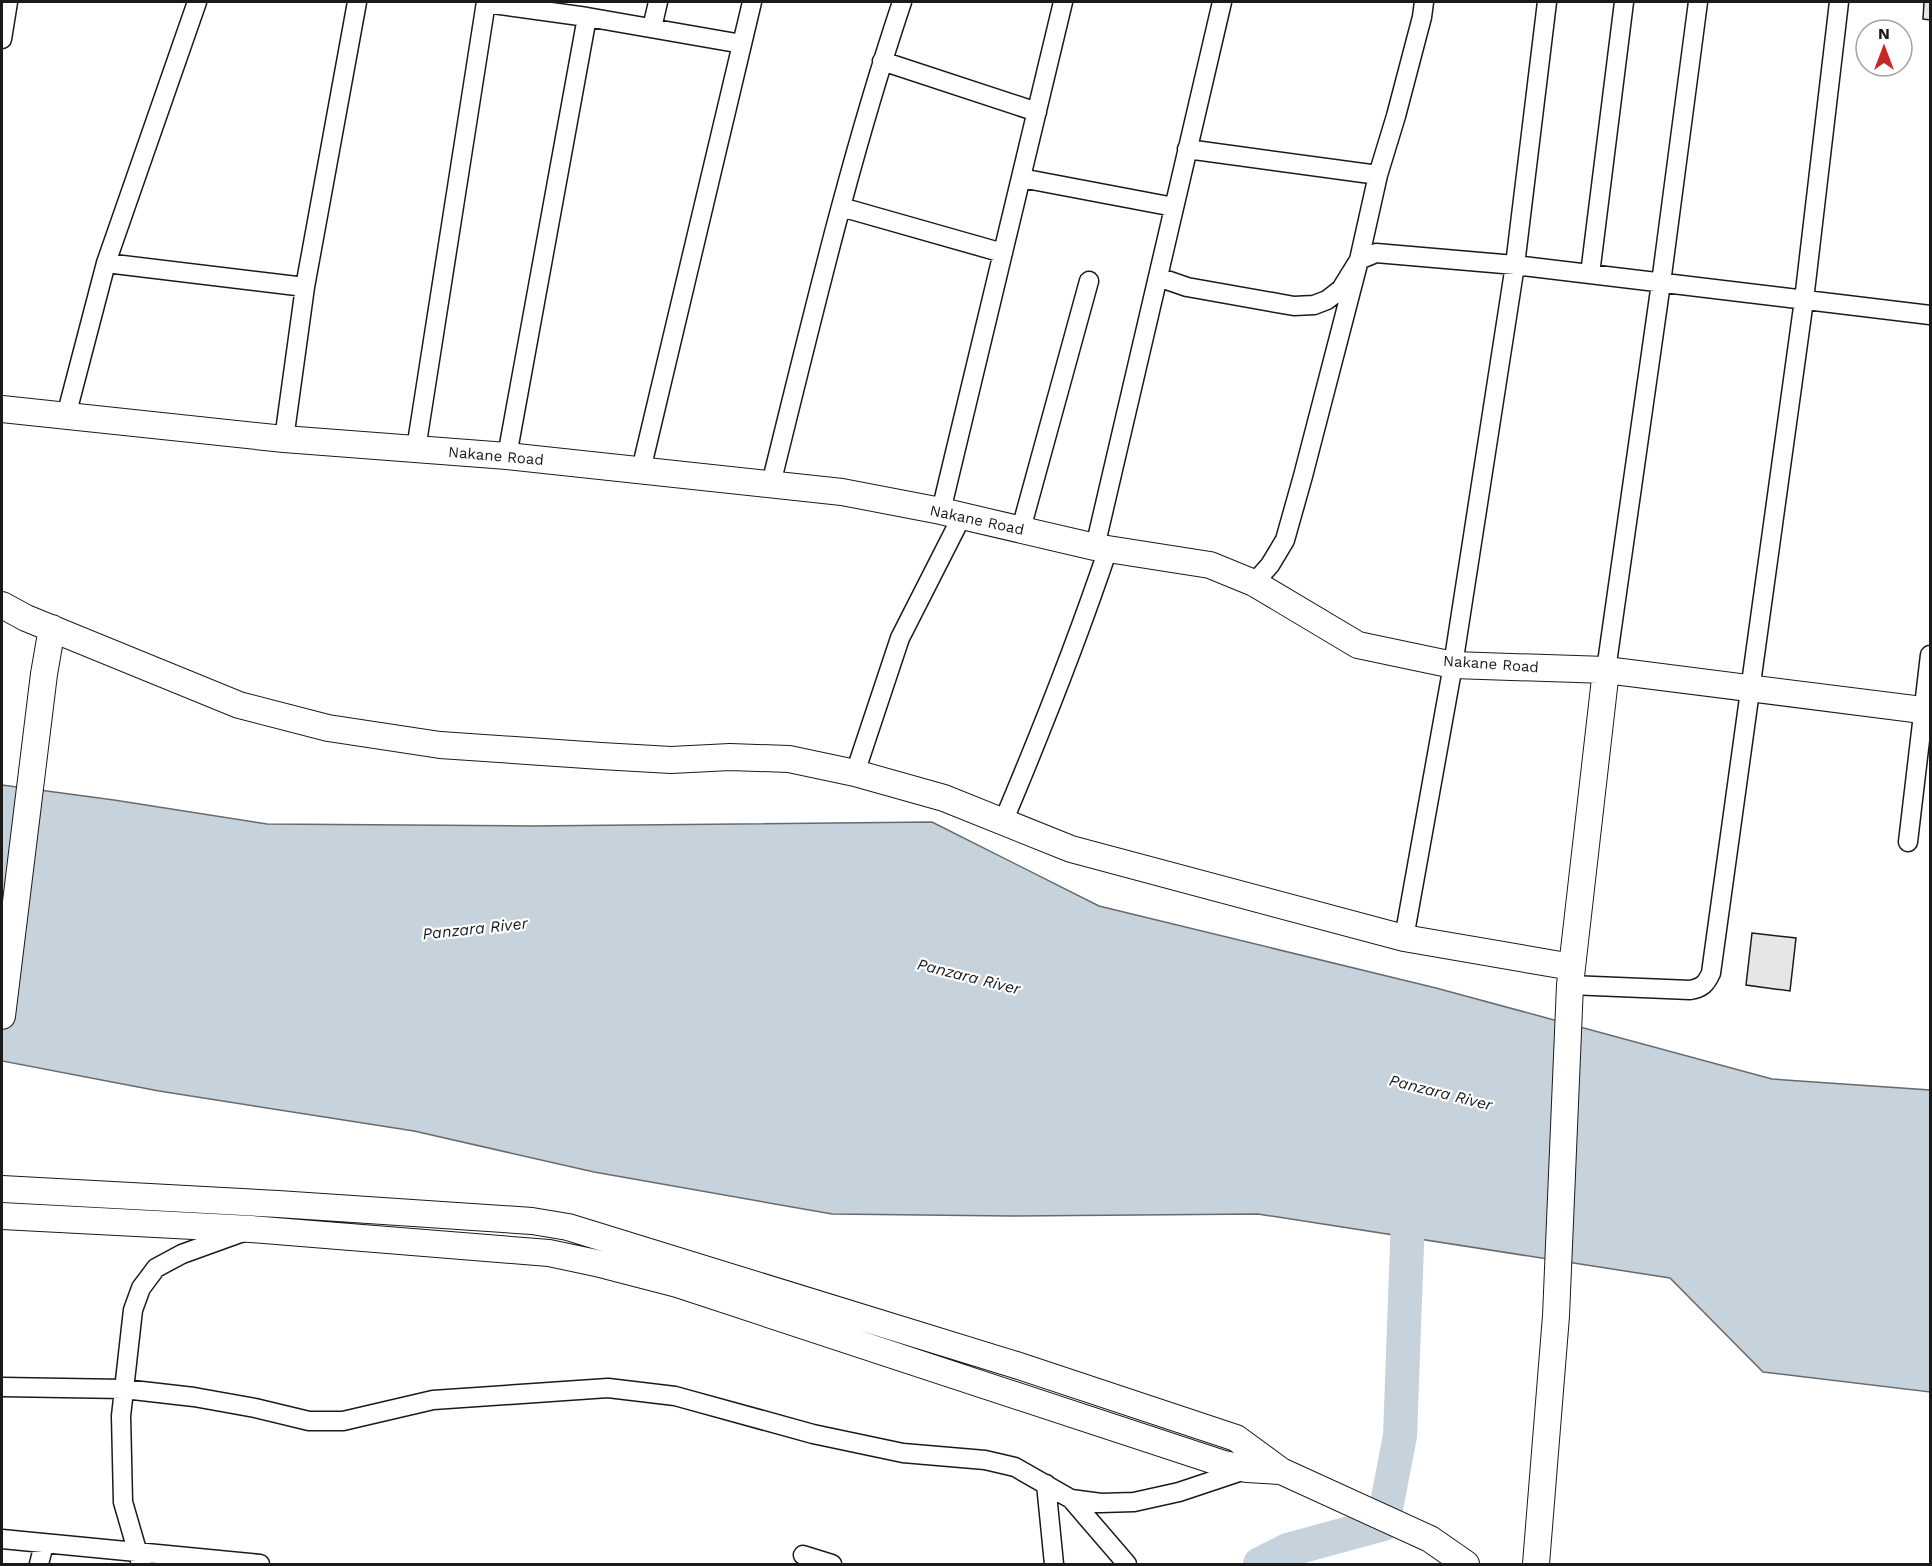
<svg xmlns="http://www.w3.org/2000/svg" width="1932" height="1566" font-family="'Work Sans',sans-serif">
	<rect width="100%" height="100%" fill="#fff"/>
	<!-- water -->
	<path fill="#c6d2dc" stroke="#6a6a6a" stroke-width="1.5" d="M2,785L114,800L267,824L530,826L932,822L1099,906L1436,988L1772,1079L1930,1090V1392L1763,1372L1670,1278L1258,1214L1012,1216L832,1214L594,1172L414,1131L159,1091L2,1061Z"/>
	<g fill="none" stroke-linecap="round" stroke-linejoin="round">
		<!-- river -->
		<path stroke="#c6d2dc" stroke-width="34" d="M1260,1564L1288,1550L1383,1524L1400,1436L1409,1191"/>
	</g>
	<!-- building -->
	<path fill="#e6e6e6" stroke="#1a1a1a" stroke-width="1.5" d="M1924,2H1930V20L1923,19Z
		M1752,933L1796,938L1790,991L1746,985Z"/>
	<g fill="none" stroke-linecap="round" stroke-linejoin="round">
		<!-- street casing -->
		<g stroke="#1a1a1a" stroke-width="21">
			<path id="street" d="M486,3L587,17L742,44
				M652,28L658,2
				M2,39L8,2
				M882,61L1037,112
				M1187,149L1378,175
				M1021,178L1174,207
				M841,207L1003,253
				M106,263L305,287
				M1590,274L1624,2
				M1158,277L1187,287L1294,306L1314,305L1327,300L1341,289L1359,260L1376,253L1515,265L1930,315
				M66,416L106,263L197,2
				M284,439L305,287L357,2
				M416,449L486,2
				M507,456L587,17
				M641,470L752,2
				M771,484C811,323 849,160 902,2
				M941,511L1063,2
				M1021,529L1089,281
				M1095,547L1222,2
				M1254,583L1270,565L1285,540L1303,476L1359,260L1378,175L1396,116L1422,17L1424,2
				M1606,670L1661,283L1698,2
				M855,773L900,638L962,516
				M1003,822C1041,732 1077,641 1108,549
				M1908,842L1930,655
				M1404,938L1453,665L1515,265L1547,2
				M1570,985L1690,990C1702,988 1706,984 1711,973L1804,300L1839,2
				M2,1387L124,1389L194,1397L255,1408L309,1421H343L433,1400L608,1388L675,1396L813,1434L903,1453L985,1460L1015,1467L1071,1499L1101,1503L1134,1502L1179,1492L1245,1470
				M1046,1484L1054,1564
				M1071,1499L1127,1564
				M2,1539L260,1564
				M803,1555L832,1564
				M39,1564L44,1544
				M141,1564L123,1502L121,1416L133,1310L141,1288L156,1268L182,1254L243,1232"/>
		</g>
		<!-- secondary casing -->
		<g stroke="#1a1a1a" stroke-width="28">
			<path id="secondary" d="M2,409L284,439L507,456L842,492L941,511L1095,547L1210,565L1254,583L1358,645L1453,665L1606,670L1930,711
				M2,605L26,618L239,705L328,728L440,745L601,756L671,760L730,757L789,759L855,773L944,798L1071,849L1404,938L1572,967
				M2,1016L44,674L52,628
				M2,1189L278,1204L532,1221L568,1227L1016,1365L1236,1438L1281,1471L1430,1539L1466,1564
				M2,1216L251,1229L549,1253L596,1263L677,1284L1224,1464L1247,1469L1281,1471
				M1536,1564L1556,1316L1570,985L1606,670"/>
		</g>
		<!-- street -->
		<use href="#street" stroke="#fff" stroke-width="18"/>
		<!-- secondary -->
		<use href="#secondary" stroke="#fff" stroke-width="26"/>
	</g>
	<g text-anchor="middle" stroke-width="4.5" stroke-linejoin="round" paint-order="stroke">
		<!-- street labels -->
		<g font-size="15" fill="#1a1a1a" stroke="#fff">
			<text transform="translate(496 456) rotate(5)" y="5">Nakane Road</text>
			<text transform="translate(977 520) rotate(12)" y="5">Nakane Road</text>
			<text transform="translate(1491 664) rotate(4)" y="5">Nakane Road</text>
		</g>
		<!-- water labels -->
		<g font-size="16" font-style="italic" fill="#1a1a1a" stroke="#fff">
			<text transform="translate(475 928) rotate(-6)" y="6">Panzara River</text>
			<text transform="translate(969 976) rotate(14)" y="6">Panzara River</text>
			<text transform="translate(1441 1092) rotate(14)" y="6">Panzara River</text>
		</g>
	</g>
	<!-- border -->
	<rect width="1932" height="1566" fill="none" stroke="#1a1a1a" stroke-width="6"/>
	<!-- north arrow -->
	<g transform="translate(1884 48)"><circle r="28" fill="#ffffff" stroke="#a3a3a3" stroke-width="1.5"/>
	<path d="M0-4.5L10 22L0 15L-10 22Z" fill="#c62828"/>
	<text y="-9" font-size="16" font-weight="bold" text-anchor="middle" fill="#1a1a1a">N</text>
	</g>
</svg>
